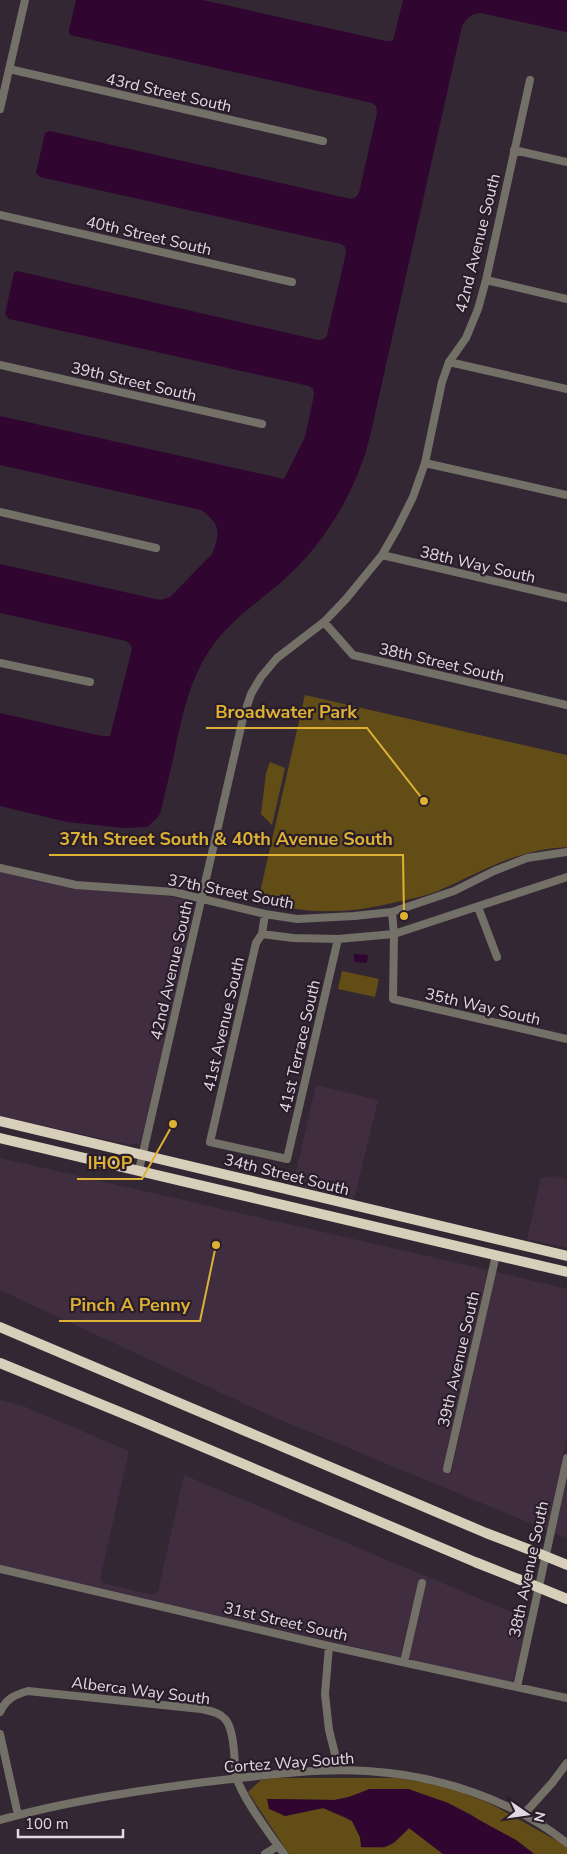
<svg xmlns="http://www.w3.org/2000/svg" width="567" height="1854" font-family="'Nunito Sans',sans-serif">
	<rect width="100%" height="100%" fill="#342734"/>
	<!-- built -->
	<path fill="#402e40" d="M0,871L196,901L178,984L140,1145L132,1143L131,1145L0,1116Z
		M316,1085L378,1100L354,1199L293,1185Z
		M0,1158L488,1270L443,1472L451,1473L496,1272L567,1289V1438L547,1530L269,1415L0,1290Z
		M555,1176L567,1179V1248L527,1239L541,1178Z
		M0,1400L23,1406L129,1451L100,1579L102,1583L153,1595L158,1592L184,1475L528,1619L513,1683L408,1659L426,1580L419,1578L400,1657L0,1565Z
		M567,1477V1538L555,1533Z"/>
	<!-- green -->
	<path fill="#614d15" d="M305,695L567,755V847C515,850 484,871 438,891C425,896 411,899 397,902C347,914 308,915 258,901Z
		M270,762L285,768L272,825L261,814L266,773Z
		M342,971L379,979L375,997L338,989Z
		M277,1778H396L426,1783L458,1791L491,1804L561,1843L567,1848V1854H534L516,1840L486,1825L472,1815L448,1803L408,1789H370L349,1797L335,1800L268,1799L285,1816L323,1808L352,1821L360,1837L383,1848L394,1843L409,1828L443,1854H289L248,1792L261,1780Z"/>
	<!-- water -->
	<path fill="#300530" d="M76,0H203L386,41H392L394,37L403,0H567V32L481,13C471,14 467,18 462,26L373,423C370,436 367,450 362,463C346,508 316,553 279,584C252,607 229,621 209,651C191,678 184,709 177,740C172,765 166,789 160,814L156,819L147,827L124,828L67,822L0,806V713L102,736H110L132,649L130,644L126,641L0,613V564L160,600L170,597L212,554C221,533 220,523 201,510L0,465V416L284,479L305,437L314,395L313,389L309,386L9,319L5,314L14,273L17,271L318,340L324,339L327,335L346,253L345,247L341,244L40,177L36,173L45,133L50,131L351,199L356,197L359,193L377,113L376,106L372,103L70,35L69,30Z
		M354,954L368,955L367,963L354,962Z
		M370,1789H408L448,1803L516,1840L534,1854H443L409,1828C389,1848 389,1848 361,1847L360,1837L352,1821L343,1816L323,1808L285,1816L269,1809L267,1799L335,1800L349,1797Z"/>
	<g fill="none" stroke-linecap="round" stroke-linejoin="round">
		<!-- minor -->
		<path stroke="#737067" stroke-width="8" d="M9,69L323,141
			M0,109L25,0
			M514,150L567,162
			M0,215L292,282
			M486,280L567,299
			M449,362L567,389
			M0,365L262,424
			M425,463L567,495
			M0,512L156,548
			M382,555L567,598
			M324,622L353,655L567,705
			M0,663L90,682
			M0,868L76,885L174,892L265,914L297,919L354,916L392,912L454,891L494,871L527,858L567,852
			M478,907L497,957
			M392,912L394,934L393,999L567,1039
			M265,914L262,934L256,943L210,1142L287,1159L338,939
			M262,934L293,938L338,939L394,934L567,877
			M139,1170L243,718L251,694L261,677L277,658L324,622L346,599L382,555L397,529L413,497L425,463L442,382L449,362L466,338L478,309L486,280L530,80
			M447,1469L496,1255
			M0,1569L329,1646L567,1698
			M329,1646L325,1694L329,1730L339,1770
			M404,1662L422,1583
			M517,1687L567,1458
			M0,1712C6,1699 14,1695 28,1691L201,1709C210,1711 219,1712 225,1719C235,1730 234,1761 236,1775C239,1794 272,1837 284,1854
			M0,1734L18,1815
			M524,1814L552,1783L567,1763
			M0,1820C67,1801 136,1791 205,1782C258,1776 313,1768 367,1771C437,1775 511,1799 567,1843
			M265,1854L278,1846"/>
		<!-- highway -->
		<path stroke="#d8cfba" stroke-width="10" d="M0,1121L567,1256
			M0,1138L567,1272
			M0,1327L486,1533L533,1551
			M0,1363L139,1420L475,1562L518,1579"/>
		<!-- highway-bridge -->
		<path stroke="#d8cfba" stroke-width="10" d="M533,1551L567,1565
			M518,1579L567,1599"/>
	</g>
	<g text-anchor="middle" stroke-width="4.5" stroke-linejoin="round" paint-order="stroke">
		<!-- street labels -->
		<g font-size="16" fill="#e1d8e1" stroke="#2a1d2a">
			<text transform="translate(169 92) rotate(13)" y="6">43rd Street South</text>
			<text transform="translate(149 235) rotate(13)" y="6">40th Street South</text>
			<text transform="translate(477 243) rotate(-76)" y="6">42nd Avenue South</text>
			<text transform="translate(134 381) rotate(13)" y="6">39th Street South</text>
			<text transform="translate(478 564) rotate(13)" y="6">38th Way South</text>
			<text transform="translate(442 662) rotate(13)" y="6">38th Street South</text>
			<text transform="translate(231 891) rotate(11)" y="6">37th Street South</text>
			<text transform="translate(171 970) rotate(-77)" y="6">42nd Avenue South</text>
			<text transform="translate(483 1006) rotate(13)" y="6">35th Way South</text>
			<text transform="translate(223 1024) rotate(-77)" y="6">41st Avenue South</text>
			<text transform="translate(299 1046) rotate(-77)" y="6">41st Terrace South</text>
			<text transform="translate(287 1174) rotate(14)" y="6">34th Street South</text>
			<text transform="translate(458 1359) rotate(-77)" y="6">39th Avenue South</text>
			<text transform="translate(528 1569) rotate(-78)" y="6">38th Avenue South</text>
			<text transform="translate(286 1621) rotate(13)" y="6">31st Street South</text>
			<text transform="translate(141 1690) rotate(7)" y="6">Alberca Way South</text>
			<text transform="translate(289 1762) rotate(-4)" y="6">Cortez Way South</text>
		</g>
	</g>
	<!-- callouts -->
	<path fill="none" stroke="#ddb133" stroke-width="2" d="M424 801L367 728H206M404 916L403 855H49M173 1124L142 1179H77M216 1245L200 1321H59"/>
	<g fill="#ddb133" stroke="#2a1d2a" stroke-width="2">
		<circle cx="424" cy="801" r="5"/>
		<circle cx="404" cy="916" r="5"/>
		<circle cx="173" cy="1124" r="5"/>
		<circle cx="216" cy="1245" r="5"/>
	</g>
	<g font-size="18" text-anchor="middle" font-weight="bold" fill="#ddb133" stroke="#2a1d2a" stroke-width="4.5" stroke-linejoin="round" paint-order="stroke">
		<text x="286" y="718">Broadwater Park</text>
		<text x="226" y="845">37th Street South &amp; 40th Avenue South</text>
		<text x="110" y="1169">IHOP</text>
		<text x="130" y="1311">Pinch A Penny</text>
	</g>
	<!-- north arrow -->
	<g transform="translate(527 1814) rotate(103)" stroke="#2a1d2a" stroke-width="4" paint-order="stroke">
	<path d="M0-4L9 19L0 12L-9 19Z" fill="#e1d8e1"/>
	<text y="-8" font-size="14" font-weight="bold" text-anchor="middle" fill="#e1d8e1">N</text>
	</g>
	<!-- scale -->
	<path d="M18 1829v8h105v-8" fill="none" stroke="#e1d8e1" stroke-width="2.5"/>
	<text x="25" y="1829" font-size="15" fill="#e1d8e1" stroke="#2a1d2a" stroke-width="4" paint-order="stroke">100 m</text>
</svg>
